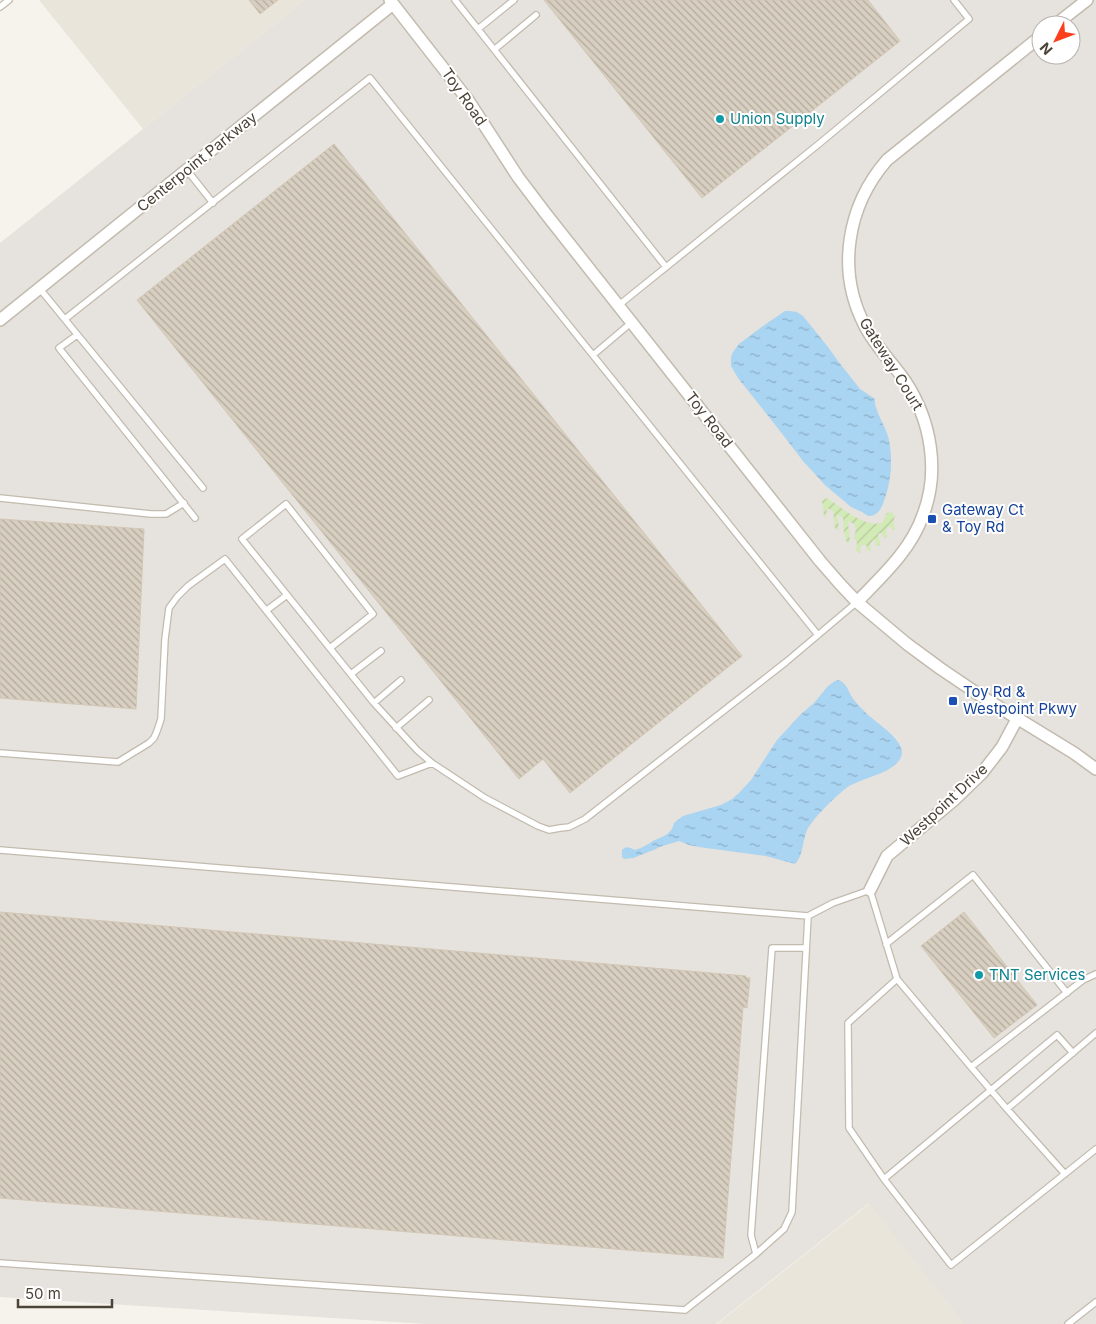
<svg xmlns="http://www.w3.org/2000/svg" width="1096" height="1324" font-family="Inter,sans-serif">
	<defs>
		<pattern id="garden-furrows" width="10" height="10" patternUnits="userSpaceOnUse" patternTransform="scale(1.25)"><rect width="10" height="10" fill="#d2eab5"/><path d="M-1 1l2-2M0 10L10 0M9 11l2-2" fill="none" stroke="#b6ca9c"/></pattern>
		<pattern id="water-ripples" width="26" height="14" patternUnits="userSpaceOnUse" patternTransform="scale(1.25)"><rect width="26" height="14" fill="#a9d4f2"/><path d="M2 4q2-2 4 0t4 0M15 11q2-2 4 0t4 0" fill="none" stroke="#8caec5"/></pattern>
		<pattern id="building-back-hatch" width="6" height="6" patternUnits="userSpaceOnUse" patternTransform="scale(1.25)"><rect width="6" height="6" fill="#d8cfc1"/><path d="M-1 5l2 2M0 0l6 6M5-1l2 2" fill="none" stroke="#b1aa9e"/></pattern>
	</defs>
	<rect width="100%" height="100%" fill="#f6f3ec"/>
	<!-- residential -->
	<path fill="#eae5da" d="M39,0H305L143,129Z
		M870,1203L964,1324H717Z"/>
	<!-- industrial -->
	<path fill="#e6e2dd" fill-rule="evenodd" d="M305,0H1096V1324H964L869,1203L716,1324H426L0,1297V243ZM1041,25H1071V55H1041Z"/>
	<!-- garden -->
	<path fill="url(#garden-furrows)" d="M827,498C841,507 864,528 882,523L887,513L892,512L895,516L893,522L895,529L893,530L889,526L886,530L887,537L886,538H884L882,533L878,534L880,543L879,546H876L875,540L874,539L870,544L871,550L868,551L866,545H861L860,552L859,553L856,551L857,542L854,538L856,529L854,524L848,521L850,542L847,543L844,532L843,518L837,514L839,529L837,530L835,528L833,511L827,508L826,517L824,516L822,501Z"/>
	<!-- water -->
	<path fill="url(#water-ripples)" d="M785,311H790L797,312L803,316L828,347L838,361L860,389L875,399C873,407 885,426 888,436C893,456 892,478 885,498C882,507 879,516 868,516L862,512L851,507L825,485L803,461L780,431L738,378L731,366V357L733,352L739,344L763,326Z
		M838,680C847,682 849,694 854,700C857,704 861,708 865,712C874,722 908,741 901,757C893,775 860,777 845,789C832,800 817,814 808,828C802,839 804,855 795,864L766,856L699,847L689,845L679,841L659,847L656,849L633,858L624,859L622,857V850C627,845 630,848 635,850C642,848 647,845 653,841C662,837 672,834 674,823L683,816L721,805L732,799L739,793L751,780L777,740L801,714L814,703L828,686L835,681Z"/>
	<!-- building -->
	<path fill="url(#building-back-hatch)" stroke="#d3c7b4" d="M249,0H278L260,14Z
		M544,0H868L900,41L702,198Z
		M334,144L742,656L570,793L543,759L519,779L137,300Z
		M0,519L144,529L136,709L0,698Z
		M0,912L746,976V978H750L747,1008L743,1007L723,1258L0,1198Z
		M964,912L1037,1005L994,1038L921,946Z"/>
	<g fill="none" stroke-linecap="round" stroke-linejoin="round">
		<!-- lane casing -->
		<g stroke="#c2bbae" stroke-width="8">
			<path id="lane" d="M455,0L666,267
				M0,7L9,0
				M478,29L514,0
				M495,49L536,15
				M187,170L213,203
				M40,289L203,488
				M619,305L820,143L969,19L954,0
				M65,319L370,78L818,635
				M77,335L59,348L195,518
				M593,355L632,322
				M0,498L151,514H166L184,503
				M267,610L287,595
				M330,648L373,614L286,504L242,539L374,703L417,750L432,763L485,798L538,826L549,830L560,828L569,827L585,819L786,662L857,602
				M351,674L381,651
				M374,703L401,680
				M396,728L429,700
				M0,753L118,762L149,743L154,738L157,731L161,719L165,639L169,608L177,597L188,586L225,559L398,776L432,763
				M0,850L808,916L833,903L870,890L897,979L971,1067L1083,980L1096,974
				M886,944L973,875L1067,993
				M897,979L848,1023L849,1128L884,1179L951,1265L1096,1149
				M971,1067L1007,1109L1096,1033
				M1007,1109L1065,1174
				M884,1179L1057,1035L1073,1053
				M756,1254L751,1235L772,948H806
				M0,1263L685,1310L756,1254L784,1229L792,1212L808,916
				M1068,1324L1096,1302"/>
		</g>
		<!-- street casing -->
		<g stroke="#c2bbae" stroke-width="14">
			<path id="street" d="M390,0L468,100L518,177L546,214L820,561L840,584L857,602L907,644L941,669L984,698L1074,753L1096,769
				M1055,25L1087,0
				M0,320L393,4
				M857,602C882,576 911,550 923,515C940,471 931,420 905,381C892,362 875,346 865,326C836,271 847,206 887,160L1041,36
				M870,890L887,856L954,800L982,773L1002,747L1017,719"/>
		</g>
		<!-- lane -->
		<use href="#lane" stroke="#fff" stroke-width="5.5"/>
		<!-- street -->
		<use href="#street" stroke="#fff" stroke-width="11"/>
	</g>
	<!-- markers -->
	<g fill="#0f9aa8" stroke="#fff" stroke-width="2">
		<circle cx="720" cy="119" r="5"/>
		<circle cx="979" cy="975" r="5"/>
	</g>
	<g fill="#1a4fb4" stroke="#fff" stroke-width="2">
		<rect x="927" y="514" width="10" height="10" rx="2.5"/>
		<rect x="948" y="696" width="10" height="10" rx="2.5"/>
	</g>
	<g text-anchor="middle" stroke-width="4" stroke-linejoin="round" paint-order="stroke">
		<!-- street labels -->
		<g font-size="15" fill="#4b4439" stroke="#fff">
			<text transform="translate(464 97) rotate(55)" y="5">Toy Road</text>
			<text transform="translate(197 162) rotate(-39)" y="5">Centerpoint Parkway</text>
			<text transform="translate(891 364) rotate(58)" y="5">Gateway Court</text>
			<text transform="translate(709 420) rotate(52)" y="5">Toy Road</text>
			<text transform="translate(944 805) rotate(-43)" y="5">Westpoint Drive</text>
		</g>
		<!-- culture labels -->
		<g font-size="15" fill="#0d838f" stroke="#fff" text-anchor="start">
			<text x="730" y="124">Union Supply</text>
			<text x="989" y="980">TNT Services</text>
		</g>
		<!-- transit labels -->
		<g font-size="15" fill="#164399" stroke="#fff" text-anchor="start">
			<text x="942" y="515">Gateway Ct<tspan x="942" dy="17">&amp; Toy Rd</tspan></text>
			<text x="963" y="697">Toy Rd &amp;<tspan x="963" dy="17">Westpoint Pkwy</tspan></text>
		</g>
	</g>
	<!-- north arrow -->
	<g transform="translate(1056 40) rotate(228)"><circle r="24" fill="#ffffff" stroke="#b7b4b0"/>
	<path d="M0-4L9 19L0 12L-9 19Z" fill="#fc3f1d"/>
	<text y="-8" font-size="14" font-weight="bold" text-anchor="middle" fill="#4b4439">N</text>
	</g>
	<!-- scale -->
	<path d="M18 1299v8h94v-8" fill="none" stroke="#4b4439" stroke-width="2.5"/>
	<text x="25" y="1299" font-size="15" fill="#4b4439" stroke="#ffffff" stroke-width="4" paint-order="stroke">50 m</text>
</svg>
